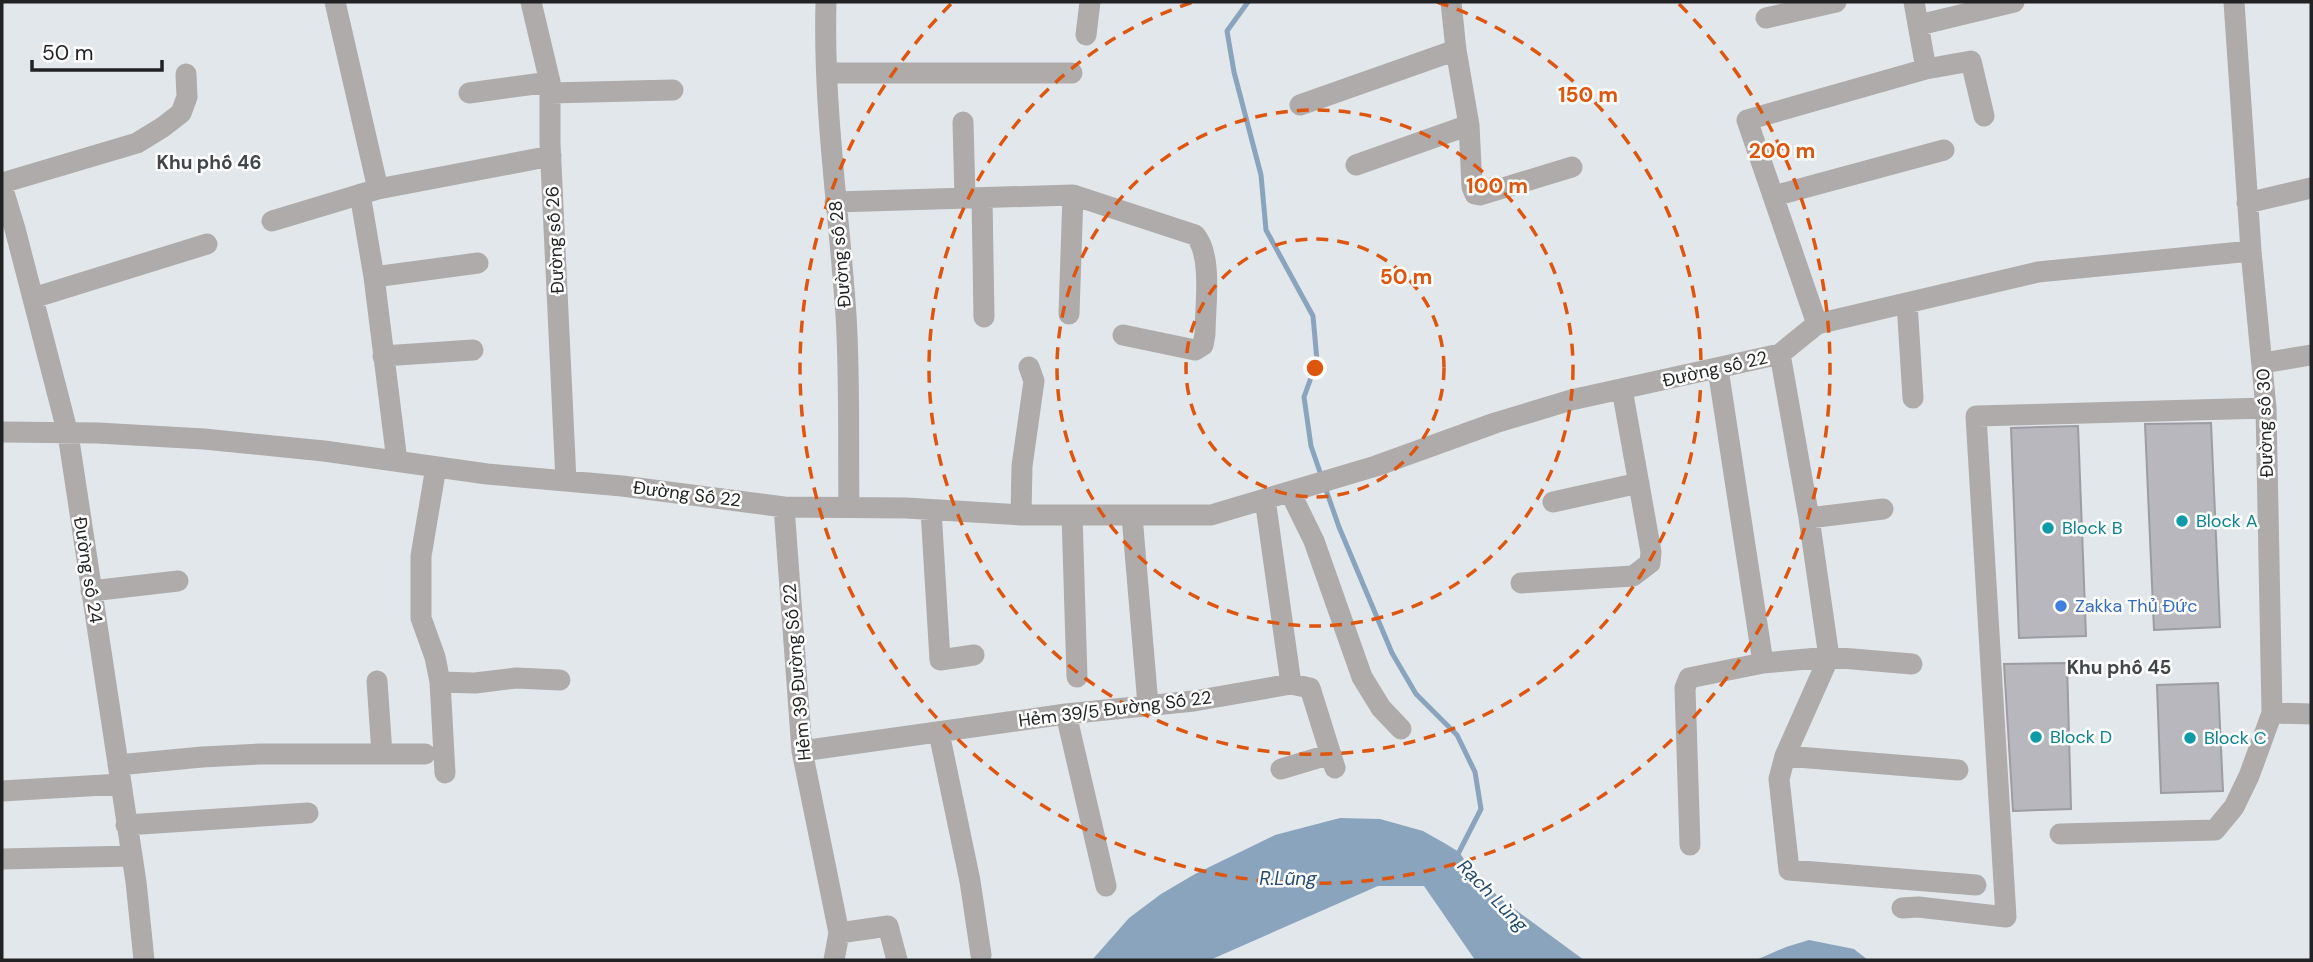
<svg xmlns="http://www.w3.org/2000/svg" width="2313" height="962" font-family="'DM Sans',sans-serif">
	<rect width="100%" height="100%" fill="#e2e7ec"/>
	<!-- water -->
	<path fill="#8ba4bd" d="M1340,818L1380,819L1423,831L1446,844L1459,852L1475,875L1502,900L1584,960H1475L1424,886H1378L1210,960H1092L1129,918L1161,894L1195,874L1275,835Z
		M1809,940L1854,949L1868,960H1756L1786,947Z"/>
	<g fill="none" stroke-linecap="round" stroke-linejoin="round">
		<!-- stream -->
		<path stroke="#8ba4bd" stroke-width="5" d="M1248,2L1227,31L1234,72L1261,175L1266,230L1313,316L1317,361L1304,397L1311,446L1322,478
			M1325,487L1339,527L1392,653L1416,694L1457,735L1475,772L1481,809L1456,858"/>
	</g>
	<!-- building -->
	<path fill="#b7b7bd" stroke="#9c9ca2" stroke-width="2" d="M2211,423L2220,627L2154,630L2145,424Z
		M2078,426L2086,636L2019,638L2011,428Z
		M2067,663L2071,809L2013,811L2004,664Z
		M2218,683L2223,791L2161,793L2157,685Z"/>
	<g fill="none" stroke-linecap="round" stroke-linejoin="round">
		<!-- minor -->
		<path stroke="#aeabaa" stroke-width="21" d="M335,2L378,189
			M531,2L550,82V143L566,481
			M826,2C823,107 839,211 846,315C850,379 848,444 849,507
			M1451,2L1456,50L1469,125L1472,187L1475,194L1480,195L1572,167
			M1914,2L1926,69
			M1766,18L1836,2
			M1919,25L2014,2
			M1086,35L1090,2
			M827,73H1072
			M469,93L550,82
			M550,93L673,90
			M1300,105L1456,50
			M963,122L965,198
			M1356,165L1469,125
			M2,183L137,143L163,127L181,113L187,97L186,74
			M2,186L15,229L68,434L136,882L144,960
			M360,194L374,277L397,461
			M1774,196L1944,150
			M982,198L984,317
			M835,202L1073,195L1195,235C1213,255 1205,307 1205,334L1203,345L1195,350L1123,335
			M2247,203L2311,188
			M272,221L378,189L551,156
			M374,277L478,263
			M33,298L207,244
			M1907,303L1913,398
			M1069,314L1073,195
			M1817,324L1747,120L1926,69L1971,61L1984,116
			M1780,354L1809,518L1829,657L1785,756L1779,779L1789,870L1976,885
			M383,356L473,350
			M2263,363L2311,355
			M1718,369L1763,663
			M2,432L98,433L204,439L324,451L487,474L622,486L784,507L906,508L1021,515H1211L1376,466L1495,423L1571,400L1780,354L1817,324L2038,272L2251,251
			M436,467L421,556V618L435,657L440,682L445,773
			M1290,492L1314,541L1362,677L1381,708L1401,729
			M1265,499L1291,684
			M1553,502L1639,483
			M784,507L802,751L839,933L834,960
			M931,510L940,660L974,655
			M1021,515L1022,466L1034,381L1029,367
			M1072,515L1077,677
			M1132,516L1148,705
			M1809,518L1883,509
			M1521,583L1633,576L1650,563L1651,552L1622,389
			M91,591L178,581
			M377,681L382,754
			M440,682L475,683L516,678L560,680
			M2272,713L2311,714
			M1066,714L1106,886
			M939,733L970,881L981,955
			M802,751L1066,714L1194,701L1291,684L1310,688L1335,768
			M1785,756L1958,770
			M118,765L202,757L260,754H425
			M1281,769L1331,754
			M2,791L121,784
			M126,825L308,813
			M2060,834L2215,830L2234,807L2249,776L2272,713L2266,408L2251,251L2234,2
			M1690,845L1685,688L1689,678L1763,663L1829,657L1912,664
			M2,859L132,856
			M1902,908L1918,907L2006,917L1976,416L2266,408
			M839,933L888,926L897,960"/>
	</g>
	<!-- distance rings -->
	<g fill="none" stroke="#de560d" stroke-width="3.5" stroke-dasharray="12 9">
		<circle cx="1315" cy="368" r="129"/>
		<circle cx="1315" cy="368" r="258"/>
		<path d="M1437 2A386 386 0 1 1 1193 2"/>
		<path d="M1679 4A515 515 0 1 1 951 4"/>
	</g>
	<!-- markers -->
	<g fill="#0f9aa8" stroke="#fff" stroke-width="2.5">
		<circle cx="2182" cy="521" r="7"/>
		<circle cx="2048" cy="528" r="7"/>
		<circle cx="2036" cy="737" r="7"/>
		<circle cx="2190" cy="738" r="7"/>
	</g>
	<circle fill="#3f7fe0" stroke="#fff" stroke-width="2.5" cx="2061" cy="606" r="7"/>
	<g text-anchor="middle" stroke-width="5" stroke-linejoin="round" paint-order="stroke">
		<!-- street labels -->
		<g font-size="18" fill="#202224" stroke="#fff">
			<text transform="translate(555 240) rotate(-93)" y="6">Đường số 26</text>
			<text transform="translate(840 254) rotate(-95)" y="6">Đường số 28</text>
			<text transform="translate(1715 369) rotate(-13)" y="6">Đường số 22</text>
			<text transform="translate(2265 423) rotate(-92)" y="6">Đường số 30</text>
			<text transform="translate(687 494) rotate(7)" y="6">Đường Số 22</text>
			<text transform="translate(88 570) rotate(81)" y="6">Đường số 24</text>
			<text transform="translate(797 672) rotate(-95)" y="6">Hẻm 39 Đường Số 22</text>
			<text transform="translate(1115 709) rotate(-7)" y="6">Hẻm 39/5 Đường Số 22</text>
		</g>
		<!-- culture labels -->
		<g font-size="18" fill="#0d838f" stroke="#fff" text-anchor="start">
			<text x="2196" y="527">Block A</text>
			<text x="2062" y="534">Block B</text>
			<text x="2050" y="743">Block D</text>
			<text x="2204" y="744">Block C</text>
		</g>
		<!-- shop labels -->
		<g font-size="18" fill="#366cbe" stroke="#fff" text-anchor="start">
			<text x="2075" y="612">Zakka Thủ Đức</text>
		</g>
		<!-- neighbourhood labels -->
		<g font-size="19" font-weight="bold" fill="#42464a" stroke="#fff">
			<text x="209" y="169">Khu phố 46</text>
			<text x="2119" y="674">Khu phố 45</text>
		</g>
		<!-- water labels -->
		<g font-size="19" font-style="italic" fill="#234b6f" stroke="#fff">
			<text x="1288" y="885">R.Lũng</text>
			<text transform="translate(1493 895) rotate(46)" y="7">Rạch Lùng</text>
		</g>
	</g>
	<circle cx="1315" cy="368" r="10" fill="#de560d" stroke="#fff" stroke-width="3.5"/>
	<g font-size="21" text-anchor="middle" font-weight="bold" fill="#de560d" stroke="#fff" stroke-width="5" stroke-linejoin="round" paint-order="stroke">
		<text x="1588" y="102">150 m</text>
		<text x="1782" y="158">200 m</text>
		<text x="1497" y="193">100 m</text>
		<text x="1406" y="284">50 m</text>
	</g>
	<!-- border -->
	<rect width="2313" height="962" fill="none" stroke="#202224" stroke-width="7"/>
	<!-- scale -->
	<path d="M32 60v10h130v-10" fill="none" stroke="#202224" stroke-width="3.5"/>
	<text x="42" y="60" font-size="21" fill="#202224" stroke="#ffffff" stroke-width="5" paint-order="stroke">50 m</text>
</svg>
